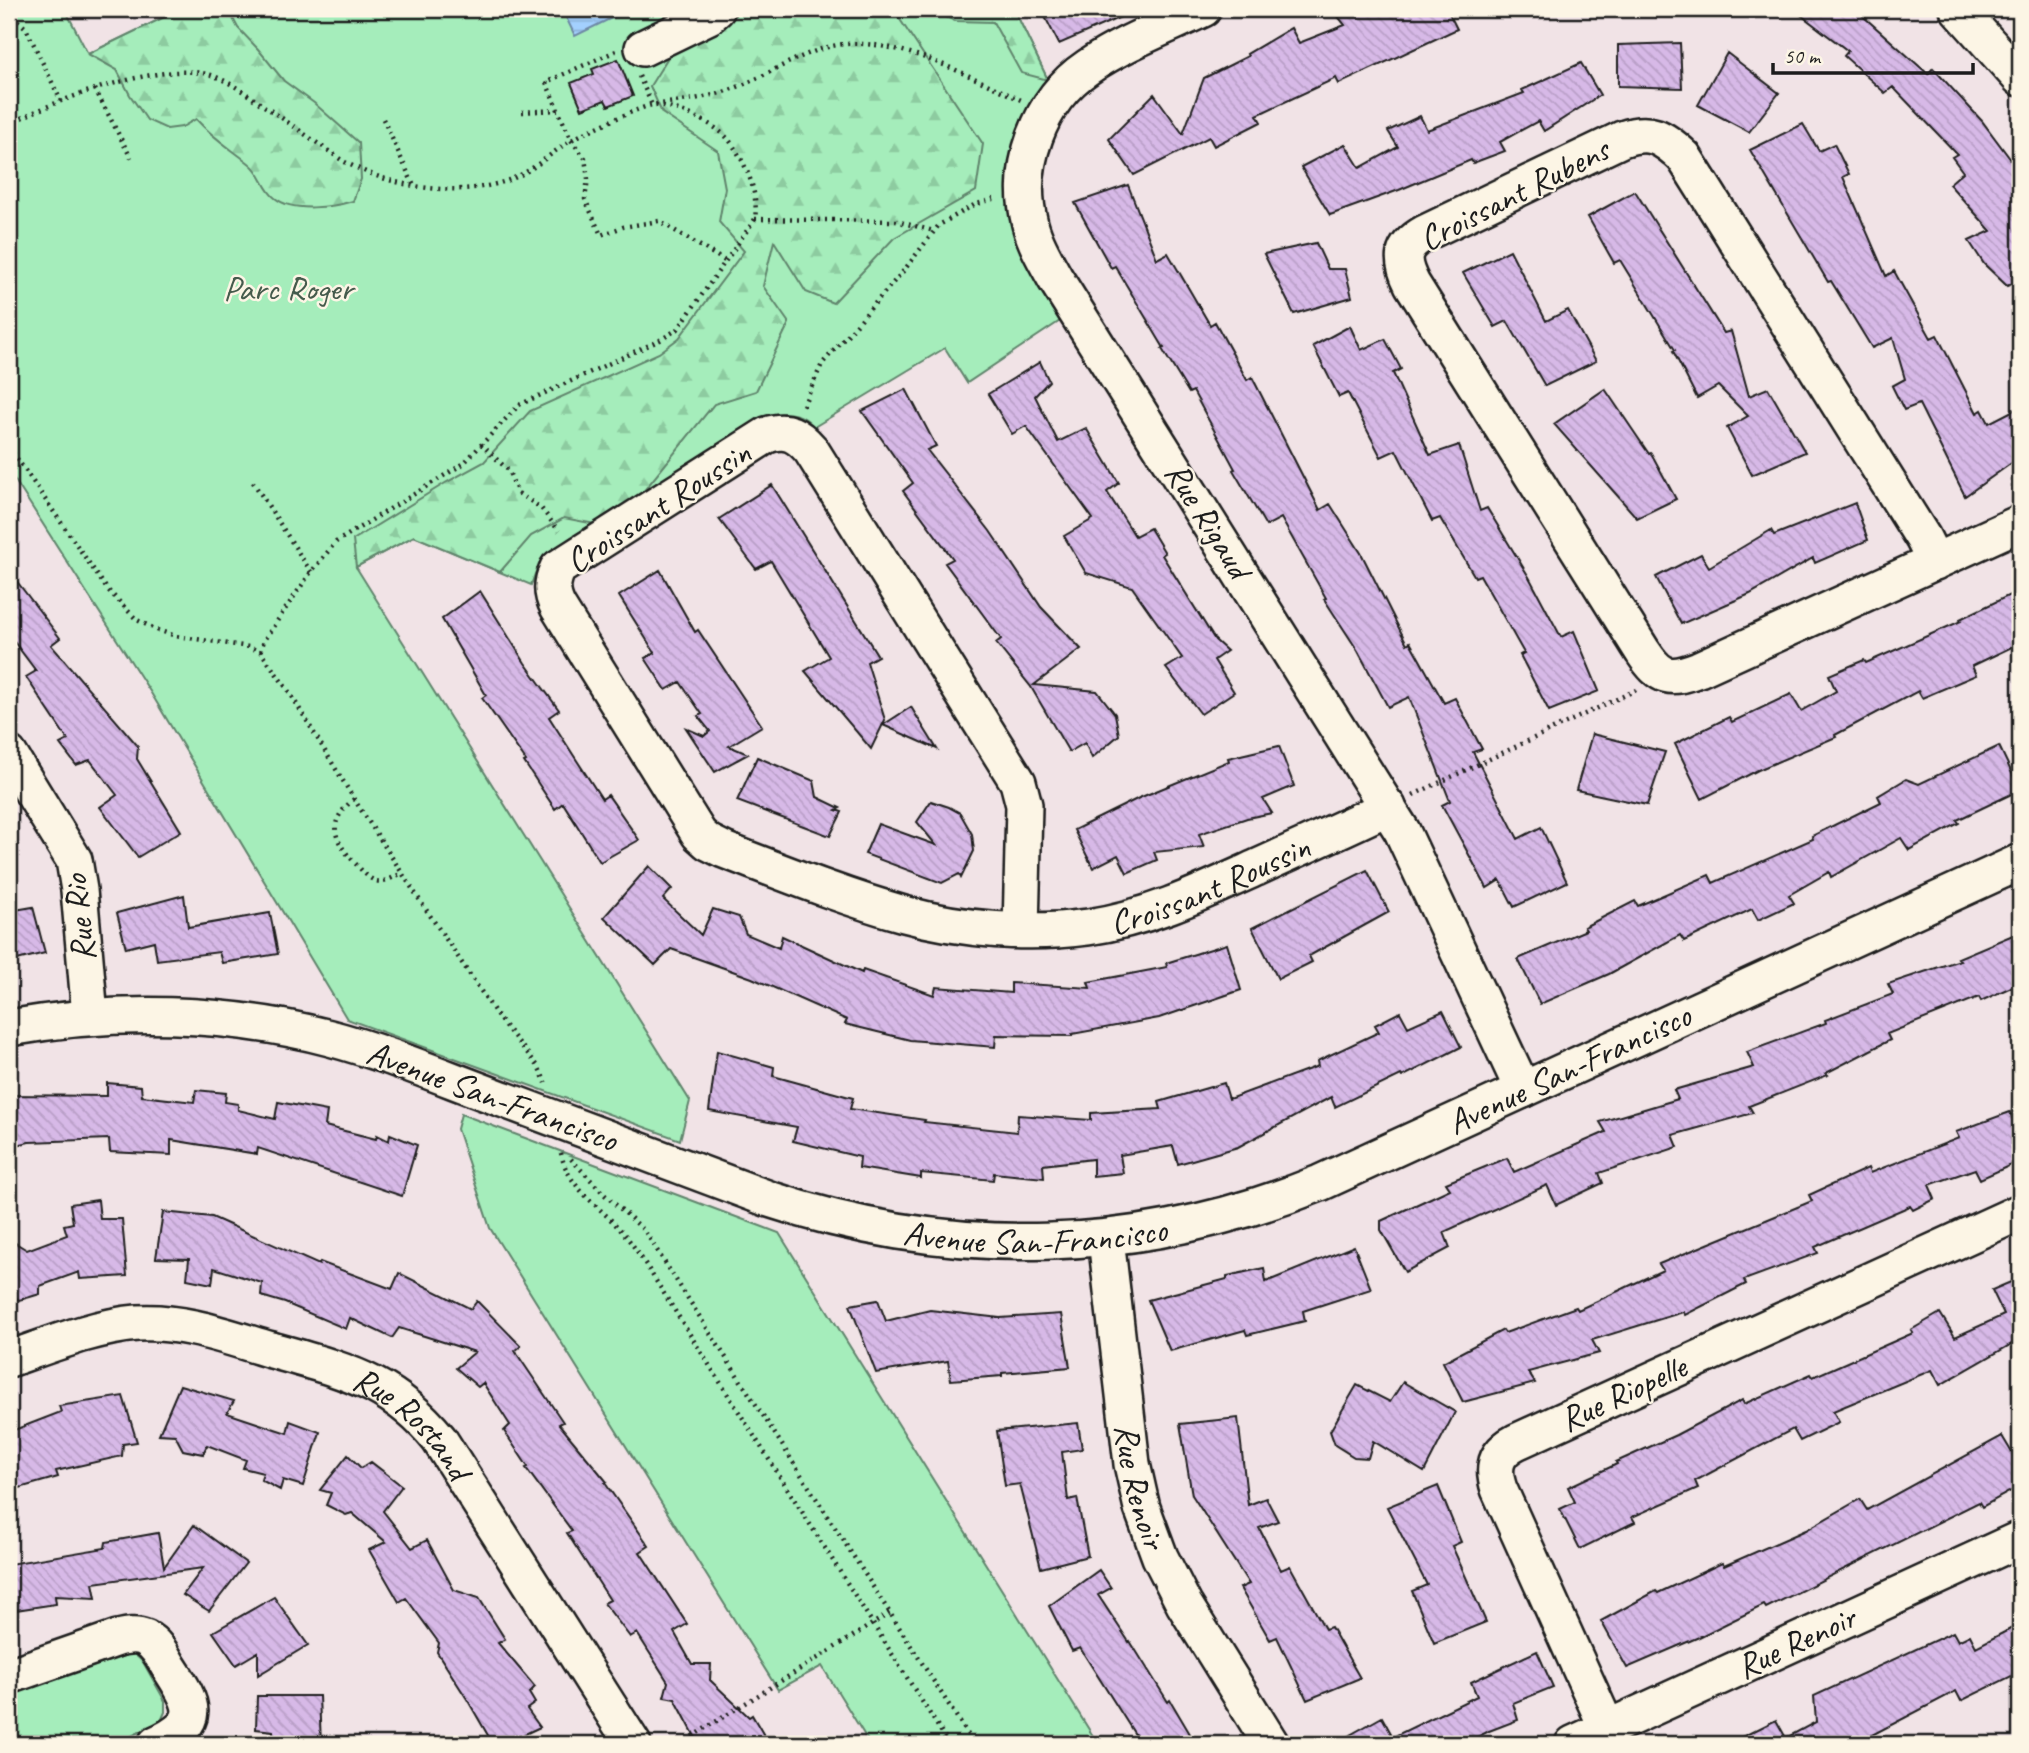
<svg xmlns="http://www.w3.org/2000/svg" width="2029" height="1753" font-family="Caveat,sans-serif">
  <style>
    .green { fill: #a5edbb; stroke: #60846c; stroke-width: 2 }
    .forest { fill: url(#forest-firs); stroke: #60846c; stroke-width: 2 }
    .water { fill: url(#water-rules); stroke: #6d88a4; stroke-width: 2 }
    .building { fill: url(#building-back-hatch); stroke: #1c1c1c; stroke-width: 2 }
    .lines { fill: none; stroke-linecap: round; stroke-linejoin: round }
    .minor-casing { stroke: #1c1c1c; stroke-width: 40 }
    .path { stroke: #1c1c1c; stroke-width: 4.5; stroke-dasharray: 2 5; stroke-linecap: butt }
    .minor { stroke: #fcf5e5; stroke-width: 35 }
    .labels { text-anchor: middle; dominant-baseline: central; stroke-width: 5; stroke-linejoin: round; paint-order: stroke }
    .street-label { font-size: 35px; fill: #1c1c1c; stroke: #fcf5e5 }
    .park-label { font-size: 35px; fill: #455b4c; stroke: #fcf5e5 }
  </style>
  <defs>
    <pattern id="forest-firs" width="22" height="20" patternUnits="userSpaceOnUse" patternTransform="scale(1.75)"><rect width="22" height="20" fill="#a5edbb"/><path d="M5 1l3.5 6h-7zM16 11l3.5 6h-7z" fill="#8dcba0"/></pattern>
    <pattern id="water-rules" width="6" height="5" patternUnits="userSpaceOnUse" patternTransform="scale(1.75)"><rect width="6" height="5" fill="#a3d0fe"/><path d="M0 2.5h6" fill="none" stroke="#8cb2d9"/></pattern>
    <pattern id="building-back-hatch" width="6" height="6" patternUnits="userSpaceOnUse" patternTransform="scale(1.75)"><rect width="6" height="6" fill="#d7b9e7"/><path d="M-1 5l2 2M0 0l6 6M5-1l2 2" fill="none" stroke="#b89ec6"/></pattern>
  </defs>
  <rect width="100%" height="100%" fill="#f1e3e6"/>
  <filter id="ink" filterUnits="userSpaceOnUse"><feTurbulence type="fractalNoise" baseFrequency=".0143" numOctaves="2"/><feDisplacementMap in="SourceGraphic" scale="14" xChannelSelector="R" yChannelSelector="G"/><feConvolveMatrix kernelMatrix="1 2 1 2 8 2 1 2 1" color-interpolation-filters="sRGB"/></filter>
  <g filter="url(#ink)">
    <path class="green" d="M9,9H65L88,54L181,9H1014L1048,80L1022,127L1063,319L967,383L945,348L814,427C803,413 788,411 772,415L570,538L539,563L531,585L414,536L356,567L690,1101L680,1140L347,1019L151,693L9,471Z
      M461,1114L779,1233L1098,1744H870L822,1666L778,1690L490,1228L457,1129Z
      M124,1653H133L143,1662L165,1701V1712L161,1721L116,1744H9V1691Z"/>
    <path class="forest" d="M181,9H228L238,28L258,49L284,81L314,103L359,143L361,179L353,201C333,207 293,213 275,198C264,190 261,172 250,164C230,148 213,138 196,119L182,127L167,129L147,120L130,95L117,70L88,54Z
      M730,9H897L895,12L983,144L976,191L894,238L833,303L806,292L774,241L763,286L789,323L756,391L714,404L643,492L595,524L564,518L531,536L500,572L414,536L356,567L353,540L447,482L484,462L530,411L659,353L679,338L744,251L719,222L725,188L718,151L662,113L650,86L670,54Z
      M928,9H1014L1048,80L1021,73L993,22L955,21Z"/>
    <path class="water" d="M562,9H630L575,36Z"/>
    <path class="building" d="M1041,9H1139L1059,44Z
      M1332,9H1447L1457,29L1339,84L1336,78L1257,115L1261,122L1214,146L1209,137L1134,175L1109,139L1154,94L1183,134L1204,78L1248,56L1247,54L1291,28L1299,43L1345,25Z
      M1793,9H1855L1928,74L1933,68L1982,121L2020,172V280L2007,286L1984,264L1969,241L1991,231L1949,184L1963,172L1952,157L1957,154L1893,87L1885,93L1844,56L1848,51Z
      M1680,43L1682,88L1618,86V45Z
      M1727,53L1779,93L1749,132L1698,105Z
      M618,59L633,96L608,106L605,100L582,109L571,83L594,74L592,69Z
      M1581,63L1600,95L1544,131L1538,121L1500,142L1505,151L1473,163L1471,160L1399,190L1330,215L1301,167L1345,144L1360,168L1398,147L1388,131L1420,116L1427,130L1524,93L1522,90Z
      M1803,124L1819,151L1834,144L1849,174L1843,177L1886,276L1894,271L1931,338L1937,335L1977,413L1982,410L1989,423L2020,407V457L1965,496L1919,404L1904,410L1892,386L1905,379L1893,338L1872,348L1831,281L1828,282L1750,150Z
      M1128,185L1157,259L1168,253L1210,325L1215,322L1247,380L1252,377L1320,510L1330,504L1361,553L1407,644L1410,642L1444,703L1455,698L1482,749L1473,752L1518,839L1541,827L1567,882L1514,907L1500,880L1487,888L1442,805L1450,801L1409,697L1388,707L1358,651L1324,599L1326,598L1281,518L1266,526L1233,470L1235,469L1193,391L1189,393L1162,349L1164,348L1115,266L1111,268L1075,203Z
      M1635,191L1724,333L1731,331L1749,396L1768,388L1805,452L1752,475L1727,428L1748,416L1718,386L1697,398L1673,351L1675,350L1620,260L1614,263L1588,217Z
      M1316,243L1328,269H1345L1352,297L1294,314L1264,254Z
      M1510,250L1546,321L1568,310L1596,361L1545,386L1507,321L1495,327L1463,273Z
      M1350,326L1361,350L1385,339L1401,369L1393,373L1430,455L1459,445L1480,511L1487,508L1529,577L1561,637L1574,631L1599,691L1549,711L1520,655L1524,653L1480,575L1475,577L1440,518L1432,521L1396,450L1381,457L1348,393L1339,397L1313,346Z
      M1040,362L1049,381L1035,396L1058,442L1086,428L1119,483L1107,492L1135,536L1150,528L1165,553L1162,555L1215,640L1227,651L1214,660L1234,692L1201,714L1166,668L1182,658L1132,587L1086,573L1064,536L1093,519L1026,426L1012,434L988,394Z
      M906,389L936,446L927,450L990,531L1041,607L1081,649L1034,685L1097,691L1115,714L1119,735L1092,758L1085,743L1069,752L1031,687L996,643L1001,639L945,563L953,559L903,491L913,483L862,411Z
      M1605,389L1649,454L1651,453L1676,499L1637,518L1554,424Z
      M772,485L878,656L867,662L885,720L871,749L805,671L829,657L771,561L756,569L719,519Z
      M1855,503L1868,540L1815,563L1813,558L1750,594L1681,624L1656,577L1701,554L1709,567L1771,530L1774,535Z
      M660,570L695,632L698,630L762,726L729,746L748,754L715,772L686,728L704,736L710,731L698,716L702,714L680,682L666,690L645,658L655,653L619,596Z
      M9,571L60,638L51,645L138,746L137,759L181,831L138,857L100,807L117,795L90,760L76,765L60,744L68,740L26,677L36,671L9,635Z
      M2020,590V643L1972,666L1976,675L1922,698L1918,691L1835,735L1836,737L1758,770L1702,799L1675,744L1729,717L1732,722L1791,694L1801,711L1836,691L1829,675L1864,660L1866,663L1961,621L1960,619Z
      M480,591L525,663L559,710L549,717L574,756L602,799L608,795L639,840L600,862L563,803L555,809L524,762L526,761L482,698L486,695L442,619Z
      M911,707L919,720L937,749L883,725Z
      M1592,734L1665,752L1647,805L1576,790Z
      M1279,746L1294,786L1263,799L1272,813L1247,818L1199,834L1204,847L1154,852L1157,860L1127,873L1118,855L1093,868L1074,830L1139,798L1229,761L1228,758Z
      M1999,746L2020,790L1957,820L1959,823L1909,850L1901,838L1831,877L1829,872L1789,895L1794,903L1758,920L1752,909L1684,941L1680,935L1609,974L1540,1004L1518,959L1586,930L1584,927L1635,901L1638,906L1709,875L1713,883L1813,839L1812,836L1881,802L1878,796L1906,779L1919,784Z
      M757,757L814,781L817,797L840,808L836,810L842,812L830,836L737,801Z
      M931,801L949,807L960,813L972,834L974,851L961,878L959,874L942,883L865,854L878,824L936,845L917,822Z
      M649,866L672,889L663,899L701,935L713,909L739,917L746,934L779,948L782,936L862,973L863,970L934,995L936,987L1011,993V983L1090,988L1088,982L1167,967L1166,963L1227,944L1241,990L1159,1018L1072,1034V1036L996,1035L995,1047L910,1040L845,1024L847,1020L752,978L671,949L655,965L604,917Z
      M1367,870L1389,912L1309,956L1312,962L1278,979L1252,928Z
      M184,895L188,927L270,913L278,954L222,963L219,952L157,960L154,941L126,948L117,913Z
      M33,907L45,953L9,962V911Z
      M2020,932V983L1981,1001L1979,997L1887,1034L1890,1040L1826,1073L1828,1075L1749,1106L1753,1113L1673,1135L1678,1147L1599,1173L1603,1183L1556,1205L1547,1185L1444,1232L1450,1248L1405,1272L1381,1230V1221L1450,1189L1446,1183L1507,1158L1514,1172L1606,1132L1600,1122L1678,1099L1674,1090L1754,1067L1747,1052L1826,1023L1825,1020L1893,994L1888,984L1960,960L1958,958Z
      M1443,1011L1461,1047L1402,1077L1401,1075L1335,1107L1331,1097L1238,1147L1178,1164L1173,1146L1120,1155L1123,1173L1093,1176V1159L1043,1165L1044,1178L994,1173L993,1180L921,1173V1178L859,1168L860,1157L793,1141L797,1127L709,1111L717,1051L774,1067L773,1076L853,1098L850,1109L925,1120L924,1122L1017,1132L1018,1115L1091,1120V1113L1161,1109L1159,1102L1224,1083L1229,1099L1318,1066L1317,1061L1379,1032L1375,1025L1400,1012L1408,1027Z
      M107,1083L141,1086L142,1096L194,1102L196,1090L226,1093L225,1102L238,1104V1110L275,1119L278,1102L327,1111L325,1126L376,1139L377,1135L389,1141L390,1134L417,1145L402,1196L258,1148L257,1154L171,1140V1155L110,1152L109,1139L29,1142L9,1147V1095L107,1096Z
      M2010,1112L2020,1138V1161L1980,1179L1975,1169L1929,1185L1935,1199L1913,1210L1910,1206L1815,1247L1818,1253L1744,1280L1746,1284L1685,1315L1683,1312L1592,1340L1599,1353L1528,1372L1535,1383L1463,1402L1443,1362L1503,1330L1505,1333L1576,1307L1578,1310L1663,1270L1659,1264L1812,1201L1809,1195L1868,1168L1870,1173L1959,1138L1956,1132Z
      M98,1200L100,1219H122L127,1276L80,1279L79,1272L40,1286V1294L30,1297L19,1300L9,1293V1239L27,1250L67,1235L64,1225L73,1223L70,1204Z
      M163,1212L212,1217L319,1265L320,1262L392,1289L399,1273L471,1309L477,1301L521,1346L515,1351L563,1422L559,1424L607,1482L605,1483L649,1546L640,1552L687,1624L674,1632L692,1664H711L710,1680L749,1717L752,1715L769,1744H699L675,1699L664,1697L668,1682L637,1633L630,1637L604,1603L610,1600L567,1533L572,1531L526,1468L528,1467L504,1431L510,1425L483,1383L478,1387L456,1368L475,1352L399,1328L392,1338L350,1318L346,1329L285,1303L261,1296L262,1283L214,1268L212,1284L187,1279L189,1259L156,1258Z
      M1354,1246L1371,1289L1303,1311L1305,1321L1247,1335L1245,1330L1170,1351L1148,1300L1227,1279V1276L1264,1268L1266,1282Z
      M2020,1278V1348L2017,1341L1940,1385L1932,1370L1833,1411L1839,1422L1800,1441L1793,1429L1695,1481L1698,1488L1632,1517L1635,1522L1580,1549L1560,1509L1575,1502L1568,1487L1617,1464L1616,1462L1676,1435L1742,1400L1744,1404L1811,1374L1813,1377L1913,1333L1911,1330L1940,1313L1955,1337L2004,1315L1992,1290Z
      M878,1300L886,1321L930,1310L1000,1318L1061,1314L1070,1367L1002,1373V1376L951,1380L948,1361L876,1373L850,1305Z
      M1403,1382L1455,1412L1424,1472L1373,1441L1368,1458L1354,1457L1335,1445L1330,1431L1357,1385L1390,1402Z
      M180,1385L234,1401L227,1413L287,1433L290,1421L320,1432L303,1486L283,1480L280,1490L261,1480L263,1473L243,1468L246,1460L207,1445L203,1454L183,1450L175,1435L159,1434Z
      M123,1396L137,1442L123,1444L122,1456L56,1471L58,1477L9,1491V1432L61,1412L59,1406Z
      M1238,1418L1248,1505L1266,1498L1278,1521L1259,1528L1281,1570L1290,1566L1325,1629L1331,1627L1360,1678L1307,1700L1277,1637L1270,1640L1240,1588L1249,1584L1192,1495L1180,1424Z
      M1078,1423L1082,1449L1062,1452L1068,1500L1077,1498L1088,1556L1041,1568L1020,1484L1005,1486L997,1431Z
      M2002,1436L2020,1466V1486L1982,1507L1979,1502L1766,1608L1764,1605L1699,1637L1627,1668L1601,1621L1656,1591L1658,1593L1722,1563L1724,1566L1806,1530L1860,1499L1867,1510Z
      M348,1455L361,1468L371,1462L402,1486L383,1511L412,1548L427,1540L454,1590L479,1598L505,1639L498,1643L535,1687L529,1693L535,1703L527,1709L540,1727L504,1744H493L467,1699L437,1652L439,1643L406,1598L399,1602L369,1550L386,1542L352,1513L346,1515L326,1505L331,1493L320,1490Z
      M1438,1486L1461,1542L1452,1546L1486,1622L1434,1643L1412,1591L1427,1585L1387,1507Z
      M194,1525L246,1563L209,1611L183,1595L203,1568L93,1583L96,1598L55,1596L56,1604L9,1611V1564L105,1548L106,1542L158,1533L164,1567Z
      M1099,1570L1111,1588L1098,1595L1129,1642L1130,1641L1168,1702L1170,1700L1196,1744H1141L1080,1648L1072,1651L1049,1606Z
      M274,1597L308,1645L258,1675V1652L236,1665L213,1632Z
      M2020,1624V1672L1961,1701L1956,1691L1868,1737L1871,1744H1728L1776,1720L1786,1738L1816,1722L1814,1696L1953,1632L1958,1641L1970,1635L1976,1647Z
      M1537,1651L1553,1687L1513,1703L1518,1720L1489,1731L1464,1744H1334L1382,1717L1393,1737L1477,1696L1471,1682Z
      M257,1696H319L321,1744H274L273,1731L256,1729Z"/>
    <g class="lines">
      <g class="minor-casing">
        <g id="minor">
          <path d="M1203,9C1165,27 1123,43 1088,67C1039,100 1015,167 1030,224C1035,243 1045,260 1055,278L1402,831L1523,1090"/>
          <path d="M1958,9L2020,78"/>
          <path d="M643,48L709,16L717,9"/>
          <path d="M1935,562L1923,538L1684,157C1663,137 1650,129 1622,139L1425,233C1400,247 1400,260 1412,284L1643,652C1661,679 1670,680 1699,669L2020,523"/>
          <path d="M9,754L74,860L79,890L90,1016"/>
          <path id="s1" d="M1021,930L1024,805L1018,782L811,450C798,435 787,428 767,435L558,568C551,583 551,593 558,607L699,834L708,842L724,850C784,873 843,897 904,914C963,930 1028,935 1088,927C1149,918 1203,892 1258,867C1301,847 1345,828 1388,807"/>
          <path id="s2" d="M9,1028C114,1009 227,1011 330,1038C390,1054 447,1079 505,1100C593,1133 681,1166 769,1199C953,1260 1140,1256 1320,1183L2020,862"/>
          <path id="s3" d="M1106,1239L1132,1464L1142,1508L1160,1557L1184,1604L1271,1744"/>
          <path id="s4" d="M9,1359C50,1345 93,1327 137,1323C182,1320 225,1336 268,1349C303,1359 341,1368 374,1385C399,1398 421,1417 439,1439L633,1744"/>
          <path d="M9,1676L118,1638C127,1636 136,1634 145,1638C157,1644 163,1657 169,1667C194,1705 204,1722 156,1744"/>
          <path d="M1607,1728L1499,1489C1492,1468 1495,1453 1516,1442L2020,1212"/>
          <path d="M1573,1744L2020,1539"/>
        </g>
      </g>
      <path class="path" d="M10,9L16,19L26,28L61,101
        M616,51L546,82L571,140L585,158L588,179L585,199L601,235L623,227L659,221L725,261
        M639,76L652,105C683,101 711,98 740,86C769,74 798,55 828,47C887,31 968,76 1021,100
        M95,89L131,158
        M522,112L558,110
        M383,119L414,186
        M9,124C53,101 166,58 214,76C232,83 248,95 264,106C291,124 317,143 343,161C387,185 443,196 492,185C528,177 542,159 570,141C580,134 644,105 653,105C675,105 715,123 729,140C745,161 759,192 755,219L678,329L660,340L519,405L463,464L336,542L311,572L264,640L261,652
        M755,219L896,221L934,231
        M803,406L822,364L905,269L939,225L974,205L997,198
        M481,444L508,470L518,493L541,508L559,531
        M9,447L107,589L137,620L157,630L176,636L249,647L261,652L290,693L354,799L419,899L501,1021L538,1066L546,1083
        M253,482L311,572
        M1413,795L1636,690
        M354,799C327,822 332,838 355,863C361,869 367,878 376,881C384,883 394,877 402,873
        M561,1153C567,1185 595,1203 616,1225C628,1237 637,1251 646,1265L949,1744
        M571,1159L605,1195L644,1230L974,1744
        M680,1744L890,1613"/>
      <use href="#minor" class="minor"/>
    </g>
  </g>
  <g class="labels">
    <g class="street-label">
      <text transform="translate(1514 194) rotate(-27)">Croissant Rubens</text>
      <text transform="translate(658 507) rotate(-33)">Croissant Roussin</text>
      <text transform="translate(1208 520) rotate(58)">Rue Rigaud</text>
      <text stroke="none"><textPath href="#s1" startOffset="1682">Croissant Roussin</textPath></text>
      <text transform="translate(79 918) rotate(-96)">Rue Rio</text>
      <text transform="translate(1569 1069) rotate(-25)">Avenue San-Francisco</text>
      <text transform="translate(492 1096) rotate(20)">Avenue San-Francisco</text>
      <text stroke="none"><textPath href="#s2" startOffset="1062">Avenue San-Francisco</textPath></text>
      <text transform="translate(1623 1393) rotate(-25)">Rue Riopelle</text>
      <text stroke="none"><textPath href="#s4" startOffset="434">Rue Rostand</textPath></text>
      <text stroke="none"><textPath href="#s3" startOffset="250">Rue Renoir</textPath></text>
      <text transform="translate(1796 1642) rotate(-25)">Rue Renoir</text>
    </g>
    <g class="park-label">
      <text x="288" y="288">Parc Roger</text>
    </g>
  </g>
  <rect width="2029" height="1753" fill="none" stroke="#fcf5e5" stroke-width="35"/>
  <rect x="18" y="18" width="1994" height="1718" fill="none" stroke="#1c1c1c" stroke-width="2.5" filter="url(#ink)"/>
  <path d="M1773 63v10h200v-10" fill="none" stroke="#1c1c1c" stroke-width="3.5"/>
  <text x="1784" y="63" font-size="21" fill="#1c1c1c" stroke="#fcf5e5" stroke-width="5" paint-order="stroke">50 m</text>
</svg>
